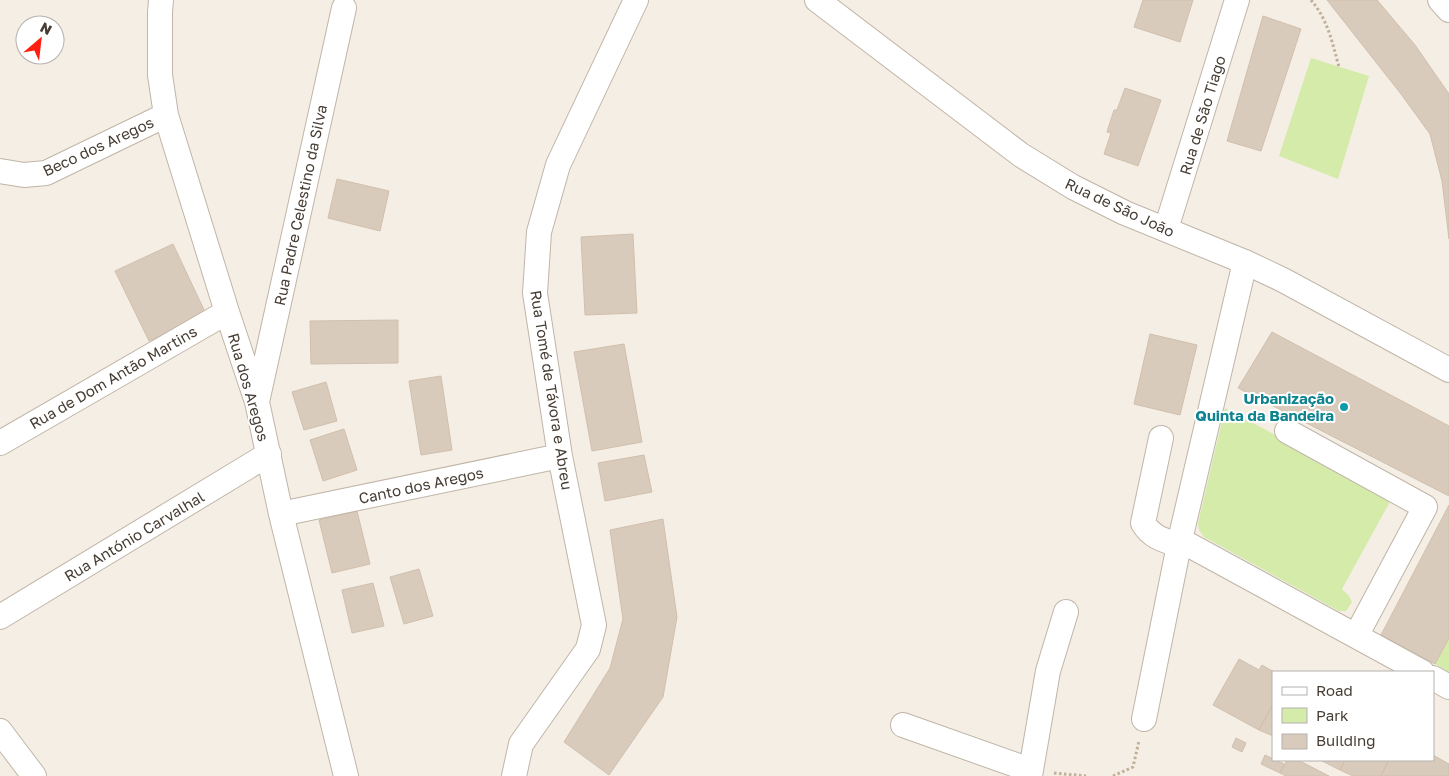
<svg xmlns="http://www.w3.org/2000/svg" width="1449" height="776" font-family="'Golos Text',sans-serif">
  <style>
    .green { fill: #d4ebaa }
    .building { fill: #d9cbbc; stroke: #d1bfac }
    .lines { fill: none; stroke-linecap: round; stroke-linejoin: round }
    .minor-casing { stroke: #c0b5a7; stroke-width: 26 }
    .path { stroke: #c2af97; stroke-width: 3; stroke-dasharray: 2.5 2.5; stroke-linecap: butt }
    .minor { stroke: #fff; stroke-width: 24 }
    .culture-dot { fill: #0f9aa8; stroke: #fff; stroke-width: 2 }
    .labels { text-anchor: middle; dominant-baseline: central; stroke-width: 4; stroke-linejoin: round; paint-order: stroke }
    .street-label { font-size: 15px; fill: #463d34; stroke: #fff }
    .culture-label { font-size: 15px; font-weight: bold; fill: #0d838f; stroke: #fff; text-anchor: end }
  </style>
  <rect width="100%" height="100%" fill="#f4eee5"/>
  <path class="green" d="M1311,58L1369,76L1338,179L1279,156Z
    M1225,408L1392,498L1342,589L1349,596L1352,602L1346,611H1339L1204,537L1199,530L1198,523Z
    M1449,638V672L1435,664Z"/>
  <path class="building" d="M1143,0H1193L1180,42L1134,27Z
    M1327,0H1377L1415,45L1449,94V239L1442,181L1430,134L1401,94Z
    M1263,16L1301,29L1261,151L1227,141Z
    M1125,88L1161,100L1138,166L1104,154L1111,133L1107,132L1114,110H1117Z
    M337,179L389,191L380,231L328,218Z
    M633,234L637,313L585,315L581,237Z
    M173,244L206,314L149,341L115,271Z
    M398,320V363L311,364L310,321Z
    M1272,332L1449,426V496L1238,388Z
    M1150,334L1197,345L1180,415L1134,404Z
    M624,344L642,442L592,451L574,352Z
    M441,376L452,450L421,455L409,381Z
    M326,382L337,421L304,430L292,392Z
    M344,429L357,470L323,481L310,440Z
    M644,455L652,492L605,501L598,463Z
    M1449,505V638L1435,664L1381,635Z
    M357,511L370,564L332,573L319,520Z
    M663,519L677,617L663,697L609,775L564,742L610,668L623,619L610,530Z
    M419,569L433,616L404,624L390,577Z
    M373,583L384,626L352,633L342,590Z
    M1239,659L1259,670L1262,665L1274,672L1273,704L1259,730L1213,705Z
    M1273,704V736L1259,730Z
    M1236,738L1246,743L1242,752L1232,747Z
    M1265,755L1284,764L1280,773L1261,764Z
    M1433,755L1449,764V776H1381L1389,760H1433Z
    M1287,760H1298L1329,776H1286L1280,773Z
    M1320,760H1345L1340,770Z
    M1345,760H1389L1381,776H1353L1340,770Z"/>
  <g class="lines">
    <g class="minor-casing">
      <path id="minor" d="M161,0L160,12V75L166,115L227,312L257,402L281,514L346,776
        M817,0L1021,155L1073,187L1125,213L1245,262L1283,280L1449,370
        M1440,0L1449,10
        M0,171L24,175L46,173L166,115
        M1166,229L1237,0
        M257,402L344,8
        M1287,431L1425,507L1356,636
        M1161,438L1143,523C1152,538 1164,540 1179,545
        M0,443L227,312
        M281,514L560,456
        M1180,540L1422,672
        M0,617L269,454
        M1433,678L1449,687
        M1144,719L1180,540L1245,262
        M903,725L1030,770
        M0,731L34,776
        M514,776L521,744L588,649L594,625L560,456L535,293L539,232L558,165L636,0
        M1030,776L1048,671L1066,612"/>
    </g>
    <path class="path" d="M1311,0C1328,20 1332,42 1339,67
      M1054,773L1086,776
      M1113,776L1133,767L1139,741"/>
    <use href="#minor" class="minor"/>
  </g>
  <circle class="culture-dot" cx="1344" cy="407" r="5"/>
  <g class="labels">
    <g class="street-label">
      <text transform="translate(1202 115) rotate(-73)">Rua de São Tiago</text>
      <text transform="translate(98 146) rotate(-25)">Beco dos Aregos</text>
      <text transform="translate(300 205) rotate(-78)">Rua Padre Celestino da Silva</text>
      <text transform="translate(1120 207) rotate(25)">Rua de São João</text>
      <text transform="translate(113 377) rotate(-30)">Rua de Dom Antão Martins</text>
      <text transform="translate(249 387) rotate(74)">Rua dos Aregos</text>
      <text transform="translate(552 390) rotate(81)">Rua Tomé de Távora e Abreu</text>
      <text transform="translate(421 485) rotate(-12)">Canto dos Aregos</text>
      <text transform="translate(134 536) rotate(-31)">Rua António Carvalhal</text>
    </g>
    <g class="culture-label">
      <text x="1334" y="398">Urbanização<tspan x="1334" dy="17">Quinta da Bandeira</tspan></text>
    </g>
  </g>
  <rect x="1272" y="671" width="162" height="90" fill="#ffffff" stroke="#b5b1ae"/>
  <rect x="1282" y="687" width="25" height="8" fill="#ffffff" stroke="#b5b1ae"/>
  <text x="1316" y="696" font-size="15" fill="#463d34">Road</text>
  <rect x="1282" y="708" width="25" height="15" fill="#d4ebaa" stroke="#b5b1ae"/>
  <text x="1316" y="721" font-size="15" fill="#463d34">Park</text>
  <rect x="1282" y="734" width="25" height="15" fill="#d9cbbc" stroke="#b5b1ae"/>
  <text x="1316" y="746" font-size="15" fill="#463d34">Building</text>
  <g transform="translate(40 40) rotate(28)"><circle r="24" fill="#ffffff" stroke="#b5b1ae"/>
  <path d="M0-4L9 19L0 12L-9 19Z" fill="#ff1f10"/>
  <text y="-8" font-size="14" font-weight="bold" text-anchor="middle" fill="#463d34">N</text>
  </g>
</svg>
